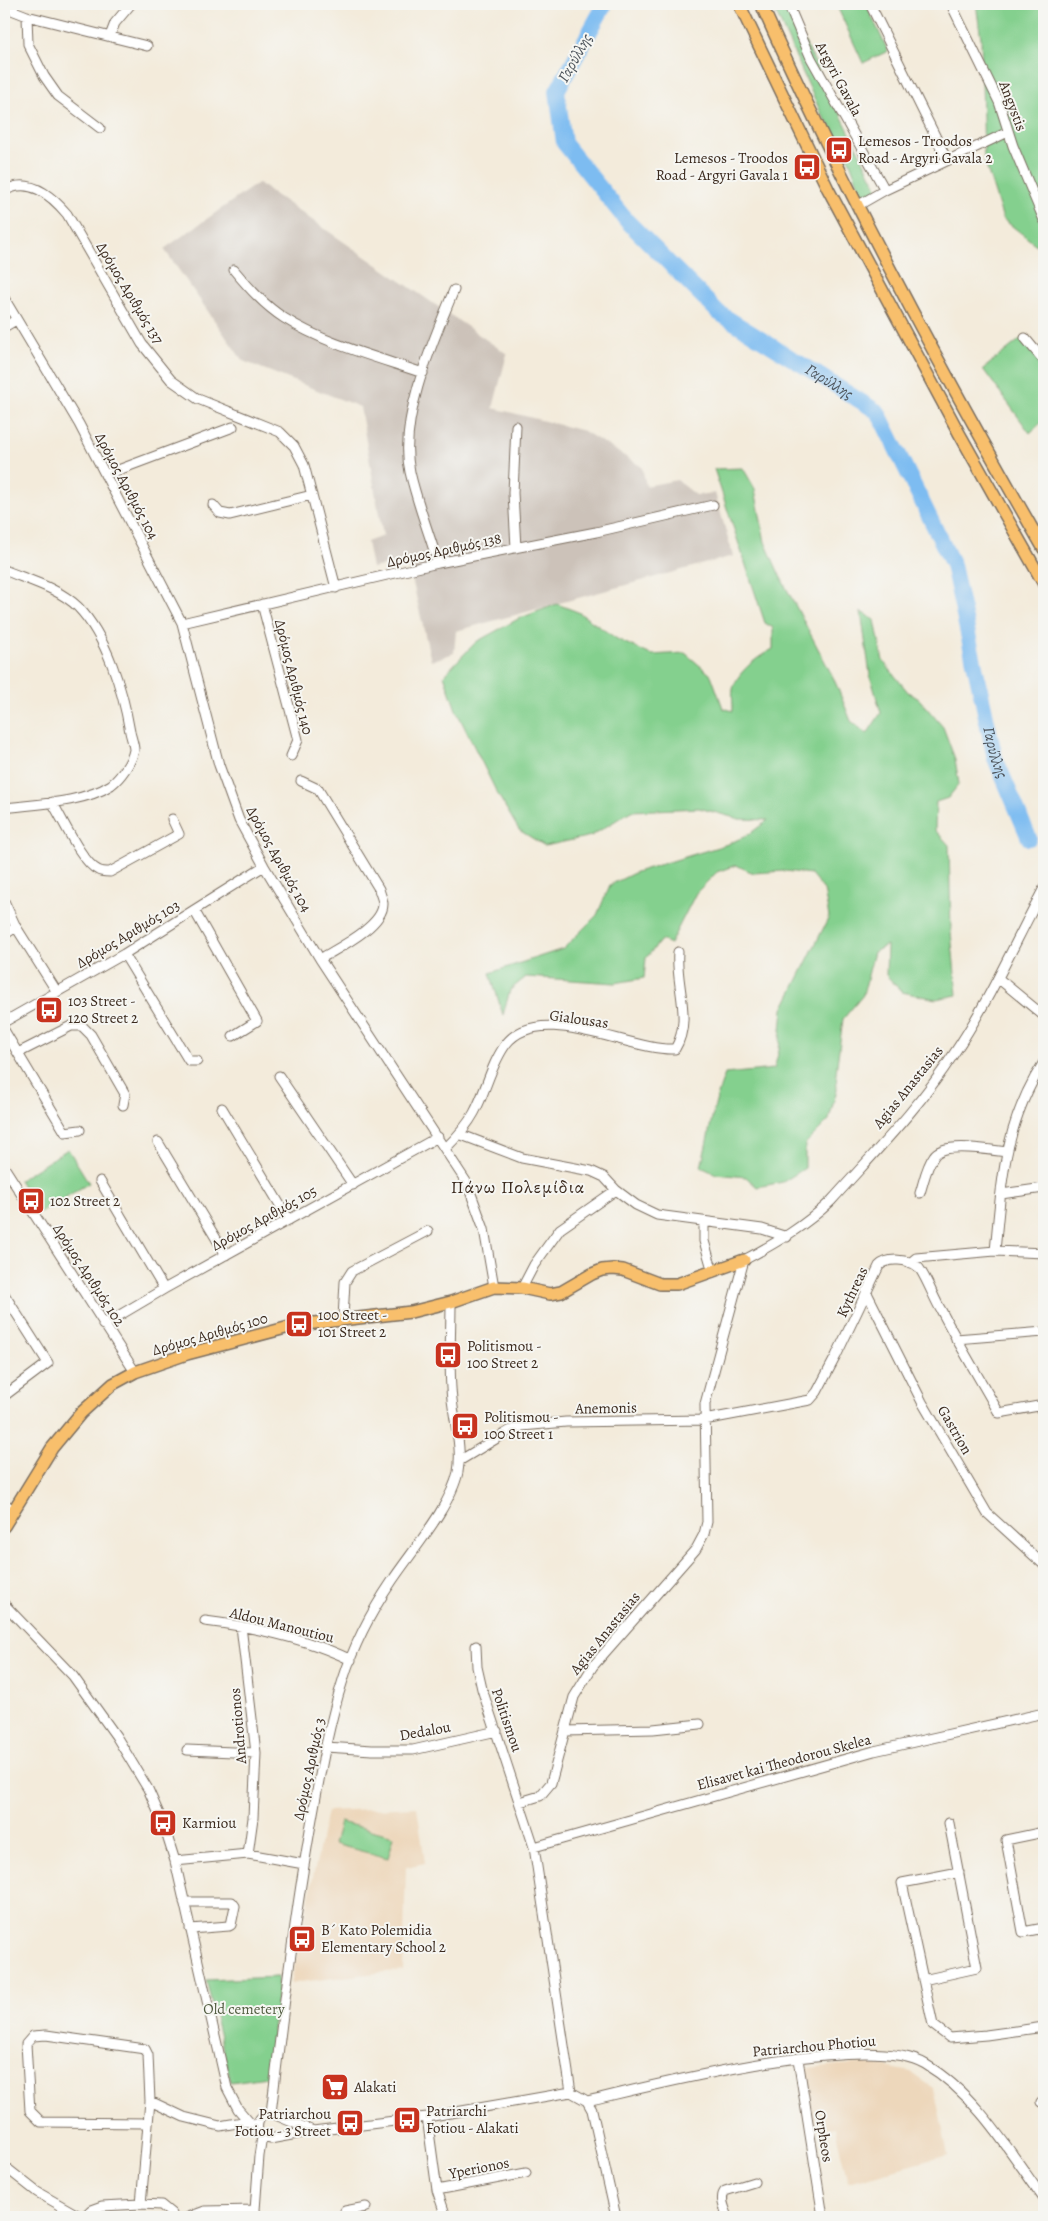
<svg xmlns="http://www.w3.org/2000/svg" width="1048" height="2221" font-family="Alegreya,serif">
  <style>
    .built { fill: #edd7bb }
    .industrial { fill: #ccc2b9 }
    .green { fill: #84d08e; stroke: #607d56 }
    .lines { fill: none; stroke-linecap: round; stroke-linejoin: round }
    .river { stroke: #7dbcf1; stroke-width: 16 }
    .minor-casing { stroke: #7b6e60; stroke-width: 11 }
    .major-casing { stroke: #7b6e60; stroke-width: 14 }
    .minor { stroke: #fff; stroke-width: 9 }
    .major { stroke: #f8bf6c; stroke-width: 11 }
    .labels { text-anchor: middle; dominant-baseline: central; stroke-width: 4; stroke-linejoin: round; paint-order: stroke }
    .street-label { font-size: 15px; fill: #3b2a1e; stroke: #f6f6f2 }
    .poi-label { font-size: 15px; fill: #3b2a1e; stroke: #f6f6f2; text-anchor: start }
    .park-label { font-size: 15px; fill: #515c40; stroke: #f6f6f2 }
    .water-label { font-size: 16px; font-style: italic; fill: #4f565d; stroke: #f6f6f2 }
    .quarter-label { font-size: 18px; letter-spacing: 1px; fill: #3b2a1e; stroke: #f6f6f2 }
  </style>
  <rect width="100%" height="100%" fill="#f6f6f2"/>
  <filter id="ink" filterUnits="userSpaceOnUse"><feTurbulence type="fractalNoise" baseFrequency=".02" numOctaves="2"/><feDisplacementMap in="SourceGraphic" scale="10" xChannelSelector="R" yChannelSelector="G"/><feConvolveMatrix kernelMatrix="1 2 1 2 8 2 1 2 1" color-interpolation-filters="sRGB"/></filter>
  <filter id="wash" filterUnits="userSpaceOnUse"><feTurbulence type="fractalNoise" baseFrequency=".0096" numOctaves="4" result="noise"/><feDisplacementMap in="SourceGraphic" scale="20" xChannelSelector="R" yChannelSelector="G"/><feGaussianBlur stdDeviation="1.12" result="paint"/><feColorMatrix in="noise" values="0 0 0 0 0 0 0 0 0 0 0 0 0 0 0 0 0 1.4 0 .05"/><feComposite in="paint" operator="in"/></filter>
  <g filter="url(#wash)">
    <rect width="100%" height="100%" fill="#f3ebdb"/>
    <path class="built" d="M417,1807L425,1863L406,1867L403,1970L291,1983L327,1811Z
      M865,2063L911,2072L934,2088L948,2155L848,2182L835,2128L812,2130L805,2068Z"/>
    <path class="industrial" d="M258,183L507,354L493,408L584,431L642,467L646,486L677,480L696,495L715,493L733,556L456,631L454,653L431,661L408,561L372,568L367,542L383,536L360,407L243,361L164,249Z"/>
    <path class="green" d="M772,4H786L878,190L867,196L861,192L850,162L839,140L821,113Z
      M836,4H866L888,51L863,63Z
      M976,4H1044V251L1003,219L984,159L981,38Z
      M1022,338L1044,365V420L1030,433L983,369Z
      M743,468L755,489L765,542L780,576L834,679L851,721L867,734L881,713L870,675L861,612L875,620L883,661L908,692L919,699L943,727L955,759L959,784L948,798L936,802L935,830L949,845L951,932L957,995L936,999L902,992L886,975L887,945L874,952L863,995L843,1019L836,1072L837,1089L829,1120L805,1144V1168L783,1182L757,1187L746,1177L716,1174L701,1167C709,1136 713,1104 725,1074L774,1069L779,1050L783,1009L829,917L824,890L811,874L785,871L753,873L736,865L717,872L696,893L670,944L661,940L646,958L644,978L615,983L526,977L510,990L503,1015L490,973L563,949L597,915L610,885L636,872L728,844L748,835L768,820L739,819L699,808L631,811L591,836L545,846L519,830L497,793L456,710L444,675L476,642L518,619L557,604L578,612L617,639L651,655L685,653L711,675L723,708L733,711C733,703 731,690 735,683C742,668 759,656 773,649V628L765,623L714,469Z
      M68,1149L89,1183L40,1213L19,1180Z
      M340,1822L394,1836L388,1858L334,1844Z
      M278,1977L277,1999L267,2077L231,2082L206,1980Z"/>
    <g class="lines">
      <path class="river" id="s1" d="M605,4L557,91L564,143L626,220L719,313L878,412L953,565L995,758L1029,838"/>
    </g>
  </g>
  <g filter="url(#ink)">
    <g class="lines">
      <g class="minor-casing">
        <path id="minor" d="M788,4L811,58L885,190
          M870,4L947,160
          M951,4L999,102L1013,146L1044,220
          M4,7L27,16L147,46
          M27,16L28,44L44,76L58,96L100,128
          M110,36L115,23L131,4
          M4,191C29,176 51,195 67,214L142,344L171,380L198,399L280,432L294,446L304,465L336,588
          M857,206L885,190L1008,132
          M234,270C249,288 264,305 284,318C325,344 376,357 423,373
          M4,298L79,424L182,623L219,765L239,820L264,866L320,959L467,1183L484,1229L494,1287
          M4,327L16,320
          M1025,338L1044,361
          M516,426L513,493L516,548
          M105,475L233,427
          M213,505L220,513L230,515L312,495
          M438,563C429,533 417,503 410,472C398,419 434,339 454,290
          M4,570C28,580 59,588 78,607C107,637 123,691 130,732C131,737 134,745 134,750C132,762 120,778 111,785C83,803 36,804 4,808
          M262,604L298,740L291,756
          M182,623L438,563L596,532L713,505
          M301,781L318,789L379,889C380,894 383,899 383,904C383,926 338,948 320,959
          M52,802C62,818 82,863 98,870C101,872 107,872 110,872L179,834L172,819
          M4,901L16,927L57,992
          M194,910L257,1021L233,1036
          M4,935L16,927
          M124,954L189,1061H197
          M999,979L1044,1016
          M4,1022L124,954L264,866
          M4,1030L65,1132L80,1130
          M18,1053L71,1026H82L91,1035L125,1094L123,1105
          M279,1076L353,1185
          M222,1108L289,1220
          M459,1134L522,1158L591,1171L604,1177L616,1190L636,1205L657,1215L762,1229L787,1237
          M158,1142L226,1255
          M445,1149C456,1138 467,1126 474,1113C486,1091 491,1064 506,1044C540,1000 631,1052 675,1049C693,1019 675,985 678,952
          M4,1167L135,1372
          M100,1181L164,1289
          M920,1193C924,1181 926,1167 934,1156C943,1141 990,1150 1006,1152
          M1001,1194L1044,1188
          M704,1222V1241L713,1272
          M995,1251C1002,1180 1004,1124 1044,1062
          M910,1263L916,1258L995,1251L1044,1253
          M522,1288L534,1265L560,1229L616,1190
          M866,1291L922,1402L987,1513L1044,1565
          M4,1294L48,1363L4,1396
          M343,1318L345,1282L352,1271L428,1231
          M103,1325L164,1289L438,1137
          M956,1339L1044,1332
          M459,1461L509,1431L522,1426L566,1422L704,1420L810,1400L817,1392L836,1356L879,1266C888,1257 908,1259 918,1267C924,1272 935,1301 941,1310C959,1345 980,1379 999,1413L1044,1405
          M4,1503L14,1511
          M4,1604L73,1676L116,1736L148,1789L163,1823L175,1861L227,2088L238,2109L262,2137L270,2139L313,2131L427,2117L571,2092
          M205,1621C254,1627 306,1638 351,1660
          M241,1626L256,1753L253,1818L248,1854
          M476,1646L477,1667L482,1689L534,1847L571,2092
          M565,1731L653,1729L700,1724
          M326,1747L372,1750H413L497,1731
          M187,1750L256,1753
          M520,1802L540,1796L551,1783L574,1697L593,1666L696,1549L704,1534L707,1522L705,1404L744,1260C776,1243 805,1226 831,1201C873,1154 919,1108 953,1055C989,1002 1014,944 1044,888
          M1044,1832L1006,1840L1023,1932L1044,1928
          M534,1847L874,1751L1044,1713
          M175,1861L248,1854L304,1864
          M959,1872L902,1883L933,2025L950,2038L986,2035L1044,2027
          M184,1902H232L235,1906L231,1925L229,1926L190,1929
          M923,1980L977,1968L949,1823
          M798,2059L823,2217
          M571,2092L587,2101L592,2110L616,2217
          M150,2101L184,2117L220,2126L248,2121
          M587,2101C655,2085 868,2030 925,2064C976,2094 1010,2152 1044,2199
          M1041,2102L1044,2101
          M271,2113C283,2012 295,1913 313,1813C321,1769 329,1723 343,1680C354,1644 371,1612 392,1581C412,1551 451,1506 458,1472C463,1444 452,1416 451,1388C449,1359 451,1331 451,1302
          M427,2117L437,2190L446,2217
          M258,2131C256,2121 261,2114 271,2113L313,2131
          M4,2166L37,2192L81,2217
          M437,2190L526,2173
          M141,2204L150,2101L148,2055L145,2049L46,2035L33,2036L26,2044L30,2111L41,2122L148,2123
          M345,2211L366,2207
          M84,2217L91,2210L102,2206L141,2204L161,2205L172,2214
          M189,2217L205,2211L255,2210
          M257,2217L255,2210L259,2156L262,2137
          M728,2217C725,2209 719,2198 725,2191L754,2182"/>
      </g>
      <g class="major-casing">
        <path id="major" d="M739,4L828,189L959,433L1044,584
          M761,4C845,191 942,372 1044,549
          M4,1526L52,1448L81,1413L113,1384L135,1372L187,1354L297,1325L411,1312L451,1302L494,1287L522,1288L550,1294L561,1292L592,1274L602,1270L613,1269L623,1270L660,1284H677L744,1260"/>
      </g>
      <use href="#minor" class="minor"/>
      <use href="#major" class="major"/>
    </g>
  </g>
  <defs>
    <g id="bus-square" transform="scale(1.4375)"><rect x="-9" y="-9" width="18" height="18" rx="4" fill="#c8321e" stroke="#f6f6f2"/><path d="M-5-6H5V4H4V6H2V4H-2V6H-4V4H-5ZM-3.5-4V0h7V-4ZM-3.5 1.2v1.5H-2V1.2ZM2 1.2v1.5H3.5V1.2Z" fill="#fff"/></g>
    <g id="supermarket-square" transform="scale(1.4375)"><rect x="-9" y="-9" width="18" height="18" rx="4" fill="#c8321e" stroke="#f6f6f2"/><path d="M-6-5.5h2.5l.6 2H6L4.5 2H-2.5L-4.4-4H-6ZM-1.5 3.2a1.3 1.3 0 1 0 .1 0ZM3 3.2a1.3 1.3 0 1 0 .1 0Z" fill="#fff"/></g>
  </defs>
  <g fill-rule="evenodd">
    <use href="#bus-square" x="839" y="150"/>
    <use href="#bus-square" x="807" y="167"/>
    <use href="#bus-square" x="49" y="1010"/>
    <use href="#bus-square" x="31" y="1201"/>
    <use href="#bus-square" x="299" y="1324"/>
    <use href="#bus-square" x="448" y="1355"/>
    <use href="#bus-square" x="465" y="1426"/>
    <use href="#bus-square" x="163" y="1823"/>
    <use href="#bus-square" x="302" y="1939"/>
    <use href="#supermarket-square" x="335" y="2087"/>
    <use href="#bus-square" x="407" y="2120"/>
    <use href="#bus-square" x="350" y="2123"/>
  </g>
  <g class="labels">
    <g class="street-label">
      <text transform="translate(839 79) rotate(62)">Argyri Gavala</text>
      <text transform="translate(1013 106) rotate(69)">Angystis</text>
      <text transform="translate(130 293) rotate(59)">Δρόμος Αριθμός 137</text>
      <text transform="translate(127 486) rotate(62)">Δρόμος Αριθμός 104</text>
      <text transform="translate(444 550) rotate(-12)">Δρόμος Αριθμός 138</text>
      <text transform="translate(294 677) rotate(76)">Δρόμος Αριθμός 140</text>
      <text transform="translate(279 859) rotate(61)">Δρόμος Αριθμός 104</text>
      <text transform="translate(128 934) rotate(-31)">Δρόμος Αριθμός 103</text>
      <text transform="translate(579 1019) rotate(8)">Gialousas</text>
      <text transform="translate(908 1087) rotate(-51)">Agias Anastasias</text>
      <text transform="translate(264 1218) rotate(-29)">Δρόμος Αριθμός 105</text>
      <text transform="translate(89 1275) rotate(57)">Δρόμος Αριθμός 102</text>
      <text transform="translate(852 1292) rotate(-65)">Kythreas</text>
      <text transform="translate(210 1334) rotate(-16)">Δρόμος Αριθμός 100</text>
      <text transform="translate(606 1408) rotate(-1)">Anemonis</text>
      <text transform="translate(955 1430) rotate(60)">Gastrion</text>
      <text transform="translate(282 1625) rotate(14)">Aldou Manoutiou</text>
      <text transform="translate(605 1633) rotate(-51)">Agias Anastasias</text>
      <text transform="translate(507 1720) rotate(71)">Politismou</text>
      <text transform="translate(238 1726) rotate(-95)">Androtionos</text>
      <text transform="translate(425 1731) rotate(-10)">Dedalou</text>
      <text transform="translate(784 1762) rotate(-15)">Elisavet kai Theodorou Skelea</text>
      <text transform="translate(309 1769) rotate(-78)">Δρόμος Αριθμός 3</text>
      <text transform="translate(814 2046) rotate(-5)">Patriarchou Photiou</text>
      <text transform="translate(824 2136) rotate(81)">Orpheos</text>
      <text transform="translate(479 2168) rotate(-11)">Yperionos</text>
    </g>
    <g class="poi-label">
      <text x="858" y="141">Lemesos - Troodos<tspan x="858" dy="17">Road - Argyri Gavala 2</tspan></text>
      <text x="788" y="158" text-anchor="end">Lemesos - Troodos<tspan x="788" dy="17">Road - Argyri Gavala 1</tspan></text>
      <text x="68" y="1001">103 Street -<tspan x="68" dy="17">120 Street 2</tspan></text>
      <text x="50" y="1201">102 Street 2</text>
      <text x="318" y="1315">100 Street -<tspan x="318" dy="17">101 Street 2</tspan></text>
      <text x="467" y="1346">Politismou -<tspan x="467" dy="17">100 Street 2</tspan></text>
      <text x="484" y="1417">Politismou -<tspan x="484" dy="17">100 Street 1</tspan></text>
      <text x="182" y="1823">Karmiou</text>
      <text x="321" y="1930">B´ Kato Polemidia<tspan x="321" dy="17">Elementary School 2</tspan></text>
      <text x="354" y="2087">Alakati</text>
      <text x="426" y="2111">Patriarchi<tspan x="426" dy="17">Fotiou - Alakati</tspan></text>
      <text x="331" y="2114" text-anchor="end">Patriarchou<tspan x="331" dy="17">Fotiou - 3 Street</tspan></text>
    </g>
    <g class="park-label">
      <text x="244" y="2009">Old cemetery</text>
    </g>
    <g class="water-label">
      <text transform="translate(575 58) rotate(-61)">Γαρύλλης</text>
      <text stroke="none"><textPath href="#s1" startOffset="512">Γαρύλλης</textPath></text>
      <text stroke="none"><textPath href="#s1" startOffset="932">Γαρύλλης</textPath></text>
    </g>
    <g class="quarter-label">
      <text x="518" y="1187">Πάνω Πολεμίδια</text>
    </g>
  </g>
  <rect width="1048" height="2221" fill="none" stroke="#f6f6f2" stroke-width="20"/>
</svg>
